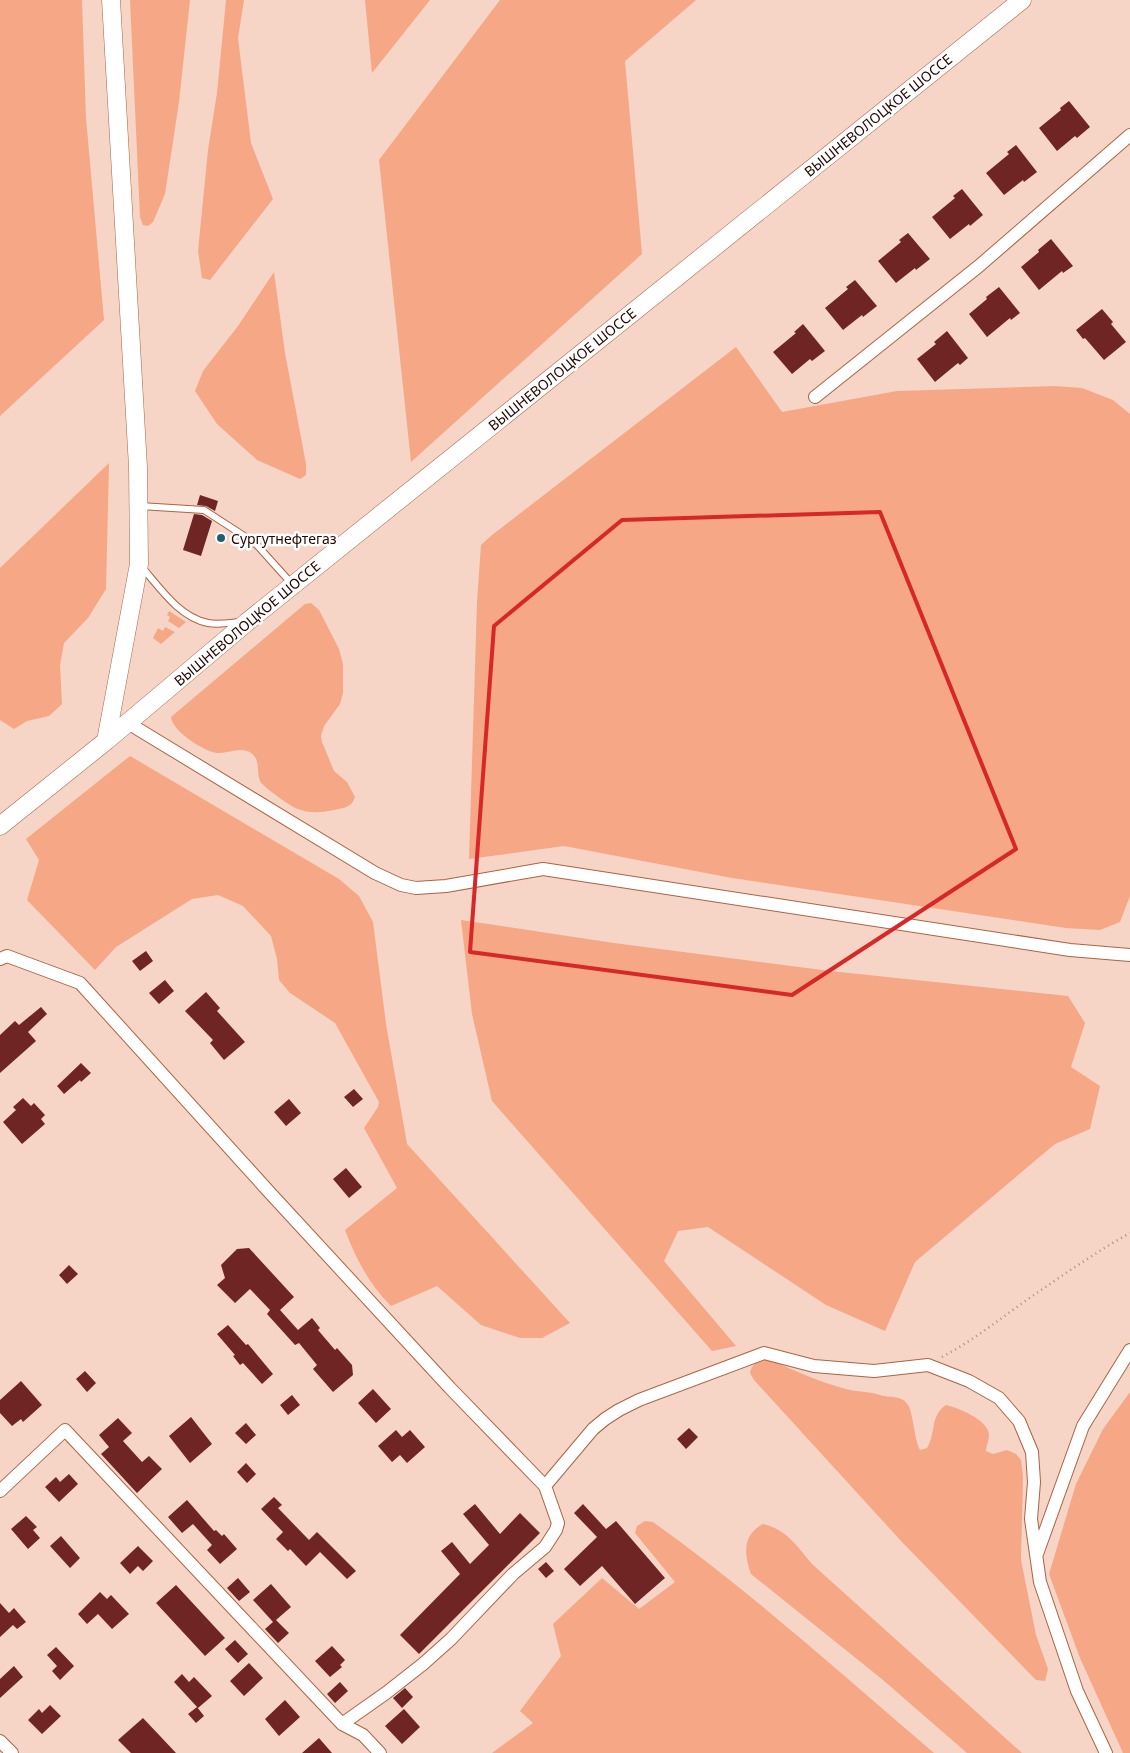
<svg xmlns="http://www.w3.org/2000/svg" width="1130" height="1753" font-family="'Noto Sans',sans-serif">
  <style>
    .green { fill: #f5a786 }
    .building { fill: #6f2524 }
    .lines { fill: none; stroke-linecap: round; stroke-linejoin: round }
    .lane-casing { stroke: #ad6342; stroke-width: 8 }
    .street-casing { stroke: #ad6342; stroke-width: 14 }
    .secondary-casing { stroke: #ad6342; stroke-width: 19 }
    .path { stroke: #ad8d82; stroke-width: 2.5; stroke-dasharray: 1 4; stroke-linecap: butt }
    .lane { stroke: #fff; stroke-width: 6 }
    .street { stroke: #fff; stroke-width: 12 }
    .secondary { stroke: #fff; stroke-width: 18 }
    .marked { fill: none; stroke: #d62828; stroke-width: 4; stroke-linejoin: round }
    .poi-dot { fill: #1e5f74; stroke: #fdfdfd; stroke-width: 2 }
    .labels { text-anchor: middle; dominant-baseline: central; stroke-width: 5; stroke-linejoin: round; paint-order: stroke }
    .street-label { font-size: 14px; fill: #230700; stroke: #fdfdfd }
    .poi-label { font-size: 14px; fill: #230700; stroke: #fdfdfd; text-anchor: start }
  </style>
  <rect width="100%" height="100%" fill="#f6d4c6"/>
  <path class="green" d="M0,0H82L86,118L104,320L0,416Z
    M130,0H190L179,102L165,194L153,222L148,226L143,225L140,217Z
    M226,0H244L238,38L251,143L273,199L210,280L202,278L198,251L208,150L217,93Z
    M365,0H430L372,73Z
    M500,0H696L625,61L642,254L411,462L379,160Z
    M274,272L285,353L306,464V475L300,479L257,460L217,424L195,391L203,371L238,326Z
    M736,347L782,412L897,391L1055,386L1082,388L1113,400L1130,414V896L1120,922L1100,930L1066,928L732,878L564,846L469,859L477,602L481,545L492,535Z
    M109,463L106,589L88,618L64,643L60,665L62,704L49,716L27,721L14,729L0,720V568Z
    M311,603L319,610L339,649L343,664V693L340,704L324,726L321,736L322,742L334,771L347,782L355,797C352,807 344,808 334,810C308,815 298,812 277,796C271,791 264,787 260,781C256,770 261,760 251,753C241,746 228,754 217,753C203,751 172,731 171,717L305,604Z
    M169,611L186,622L179,628L168,621L170,617L167,615Z
    M165,627L175,632L161,644L153,638L158,628L163,631Z
    M130,756L339,879L359,896L373,922L386,1024L407,1144L570,1323L542,1338H520L481,1325L437,1286L391,1306C369,1284 356,1259 345,1230L397,1188L364,1128L378,1107L379,1102L335,1023L290,993L279,980L277,959L271,936L243,906L218,895L192,899L116,947L95,970L27,900L39,860L26,839Z
    M461,920L614,943L830,971L1068,996L1085,1023L1071,1067L1100,1086L1090,1129L1055,1144L915,1262L885,1331L826,1305L708,1227L678,1231L664,1261L736,1346L712,1351L492,1101L472,1014Z
    M766,1360L773,1361C797,1372 820,1382 846,1389C857,1392 868,1391 880,1395C890,1398 902,1395 908,1405C913,1412 914,1438 920,1450L927,1448C936,1434 930,1415 946,1405C958,1408 989,1420 989,1435C989,1440 986,1446 986,1451L993,1454L1007,1450L1016,1454L1021,1460L1023,1477L1021,1560L1036,1635L1048,1669L1045,1681L1036,1680L902,1542L754,1380L750,1373C752,1364 756,1361 766,1360Z
    M1130,1392V1753H1123L1080,1658L1049,1574L1076,1484L1103,1429Z
    M645,1521L653,1522C752,1593 842,1674 934,1753H492L533,1723L520,1711L561,1656L553,1624L602,1578L639,1609L675,1582L635,1533L637,1526Z
    M763,1524C786,1529 798,1547 812,1564L1022,1753H967L883,1680L751,1574C744,1554 742,1535 763,1524Z"/>
  <path class="building" d="M1069,101L1090,127L1077,138L1075,136L1057,151L1039,128L1061,110L1060,108Z
    M1016,145L1037,172L1024,182L1023,180L1004,195L986,173L1009,154L1007,152Z
    M962,189L983,215L970,226L969,224L950,239L932,217L955,198L953,196Z
    M908,233L930,259L916,270L915,268L896,283L878,261L901,242L899,240Z
    M1051,239L1073,266L1063,273L1062,271L1039,290L1021,267L1039,252L1038,250Z
    M855,280L877,306L863,317L862,315L843,330L825,308L848,289L846,287Z
    M999,287L1020,313L1011,320L1010,318L987,337L969,314L987,299L986,297Z
    M1102,309L1113,322L1111,324L1126,342L1104,360L1085,338L1083,339L1076,330Z
    M803,324L825,351L812,361L810,359L792,374L773,352L796,333L794,332Z
    M947,331L968,358L960,365L958,363L935,382L917,359L936,344L934,342Z
    M200,495L218,501L215,511L206,506L197,505Z
    M194,514L202,515L212,521L201,556L183,550Z
    M146,951L153,961L140,971L132,961Z
    M165,980L174,991L159,1004L149,993Z
    M206,992L220,1008L217,1011L245,1042L224,1060L210,1043L213,1040L185,1011Z
    M41,1007L47,1014L28,1032L36,1041L0,1073V1035L15,1021L19,1025Z
    M81,1063L91,1073L81,1082L80,1080L64,1094L57,1086Z
    M354,1089L363,1099L353,1107L344,1097Z
    M23,1098L31,1106L34,1103L45,1115L41,1119L45,1124L22,1144L3,1122L16,1110L13,1107Z
    M289,1099L301,1113L286,1126L274,1112Z
    M346,1168L362,1187L349,1198L333,1179Z
    M249,1248L294,1297L280,1310L298,1330L312,1318L320,1328L318,1330L335,1350L337,1348L352,1365L353,1375L333,1392L313,1369L317,1365L299,1343L295,1345L267,1314L270,1310L250,1289L235,1303L217,1285L225,1278L221,1265L237,1249Z
    M69,1265L78,1274L67,1284L59,1275Z
    M228,1325L246,1345L248,1344L273,1374L262,1384L243,1363L240,1365L233,1356L235,1355L217,1334Z
    M85,1371L96,1383L87,1392L76,1379Z
    M21,1381L42,1405L23,1422L21,1419L12,1426L0,1413V1400Z
    M373,1389L391,1409L376,1423L358,1403Z
    M292,1395L300,1405L288,1415L280,1405Z
    M191,1417L212,1444L190,1463L169,1436Z
    M118,1418L132,1433L123,1441L142,1462L149,1456L162,1469L137,1493L101,1454L109,1447L99,1435Z
    M246,1423L256,1435L246,1444L235,1433Z
    M689,1428L698,1437L686,1449L677,1439Z
    M396,1430L402,1437L410,1430L425,1447L407,1463L400,1455L392,1462L378,1446Z
    M246,1463L256,1474L247,1483L237,1472Z
    M69,1474L78,1484L59,1502L45,1487L56,1477L60,1482Z
    M274,1497L282,1505L278,1508L309,1540L317,1532L356,1571L347,1579L320,1552L306,1566L290,1549L288,1551L276,1539L283,1532L261,1509Z
    M187,1500L214,1531L216,1530L222,1536L224,1534L237,1549L220,1564L207,1550L212,1545L193,1524L182,1533L168,1517Z
    M475,1504L500,1534L520,1513L540,1533L419,1654L400,1635L460,1574L441,1551L452,1542L470,1564L489,1545L463,1514Z
    M583,1504L606,1529L616,1521L665,1578L635,1604L602,1566L580,1586L564,1569L597,1537L574,1513Z
    M26,1516L37,1527L33,1530L40,1538L28,1549L11,1529Z
    M61,1536L80,1558L70,1568L50,1546Z
    M138,1546L153,1561L143,1571L138,1566L130,1574L120,1563Z
    M546,1562L554,1571L546,1578L538,1569Z
    M238,1578L250,1592L239,1601L227,1588Z
    M271,1584L291,1607L276,1620L289,1633L278,1643L265,1629L273,1622L253,1600Z
    M176,1585L225,1638L205,1656L156,1603Z
    M100,1592L107,1599L111,1595L129,1614L112,1629L98,1614L87,1624L78,1614Z
    M0,1603L9,1613L14,1608L26,1622L17,1629L13,1625L0,1637Z
    M235,1640L248,1654L238,1663L225,1649Z
    M332,1646L345,1660L340,1665L342,1667L330,1677L315,1661Z
    M56,1647L74,1666L60,1680L52,1671L57,1666L47,1655Z
    M249,1663L263,1678L244,1696L230,1681Z
    M14,1666L23,1677L0,1698V1679Z
    M182,1674L189,1682L194,1677L212,1696L198,1708L174,1682Z
    M340,1682L348,1691L335,1703L327,1694Z
    M405,1688L413,1697L402,1708L393,1698Z
    M285,1700L300,1717L279,1736L265,1719Z
    M50,1705L61,1716L42,1734L28,1720L39,1709L42,1713Z
    M197,1707L204,1716L196,1723L188,1714Z
    M404,1709L420,1727L402,1744L385,1726Z
    M143,1718L160,1736L176,1753H131L118,1740Z
    M319,1738L332,1753H302Z"/>
  <g class="lines">
    <g class="lane-casing">
      <path id="lane" d="M140,506L204,510L255,543L292,584
        M141,566C160,588 179,617 208,623C218,625 229,623 239,622"/>
    </g>
    <g class="street-casing">
      <path id="street" d="M815,397L979,266L1130,135
        M128,723L375,873L401,885L416,888L446,886L543,869L1070,950L1130,955
        M0,959L7,956L80,983L271,1194L450,1388L545,1486L558,1523L556,1530L545,1547L513,1574L451,1639L423,1664L386,1693L342,1724
        M545,1486L593,1429L605,1419L619,1410L639,1400L764,1353L814,1366L874,1371L928,1365L969,1381L999,1398L1019,1421L1032,1452L1034,1482L1031,1519L1040,1582L1077,1691L1106,1753
        M0,1491L65,1430L342,1724L363,1735L380,1753
        M1037,1554L1083,1426L1130,1350
        M0,1741L12,1753"/>
    </g>
    <g class="secondary-casing">
      <path id="secondary" d="M106,741L139,564L138,467L111,0
        M0,826L106,741L247,622L1022,0"/>
    </g>
    <path class="path" d="M942,1357C974,1340 1001,1318 1031,1297C1063,1275 1096,1252 1130,1233"/>
    <use href="#lane" class="lane"/>
    <use href="#street" class="street"/>
    <use href="#secondary" class="secondary"/>
  </g>
  <path class="marked" d="M880,512L1016,849L792,995L470,952L494,626L622,520Z"/>
  <circle class="poi-dot" cx="221" cy="538" r="5"/>
  <g class="labels">
    <g class="street-label">
      <text transform="translate(878 115) rotate(-39)">ВЫШНЕВОЛОЦКОЕ ШОССЕ</text>
      <text transform="translate(562 369) rotate(-39)">ВЫШНЕВОЛОЦКОЕ ШОССЕ</text>
      <text transform="translate(247 623) rotate(-40)">ВЫШНЕВОЛОЦКОЕ ШОССЕ</text>
    </g>
    <g class="poi-label">
      <text x="231" y="538">Сургутнефтегаз</text>
    </g>
  </g>
</svg>
